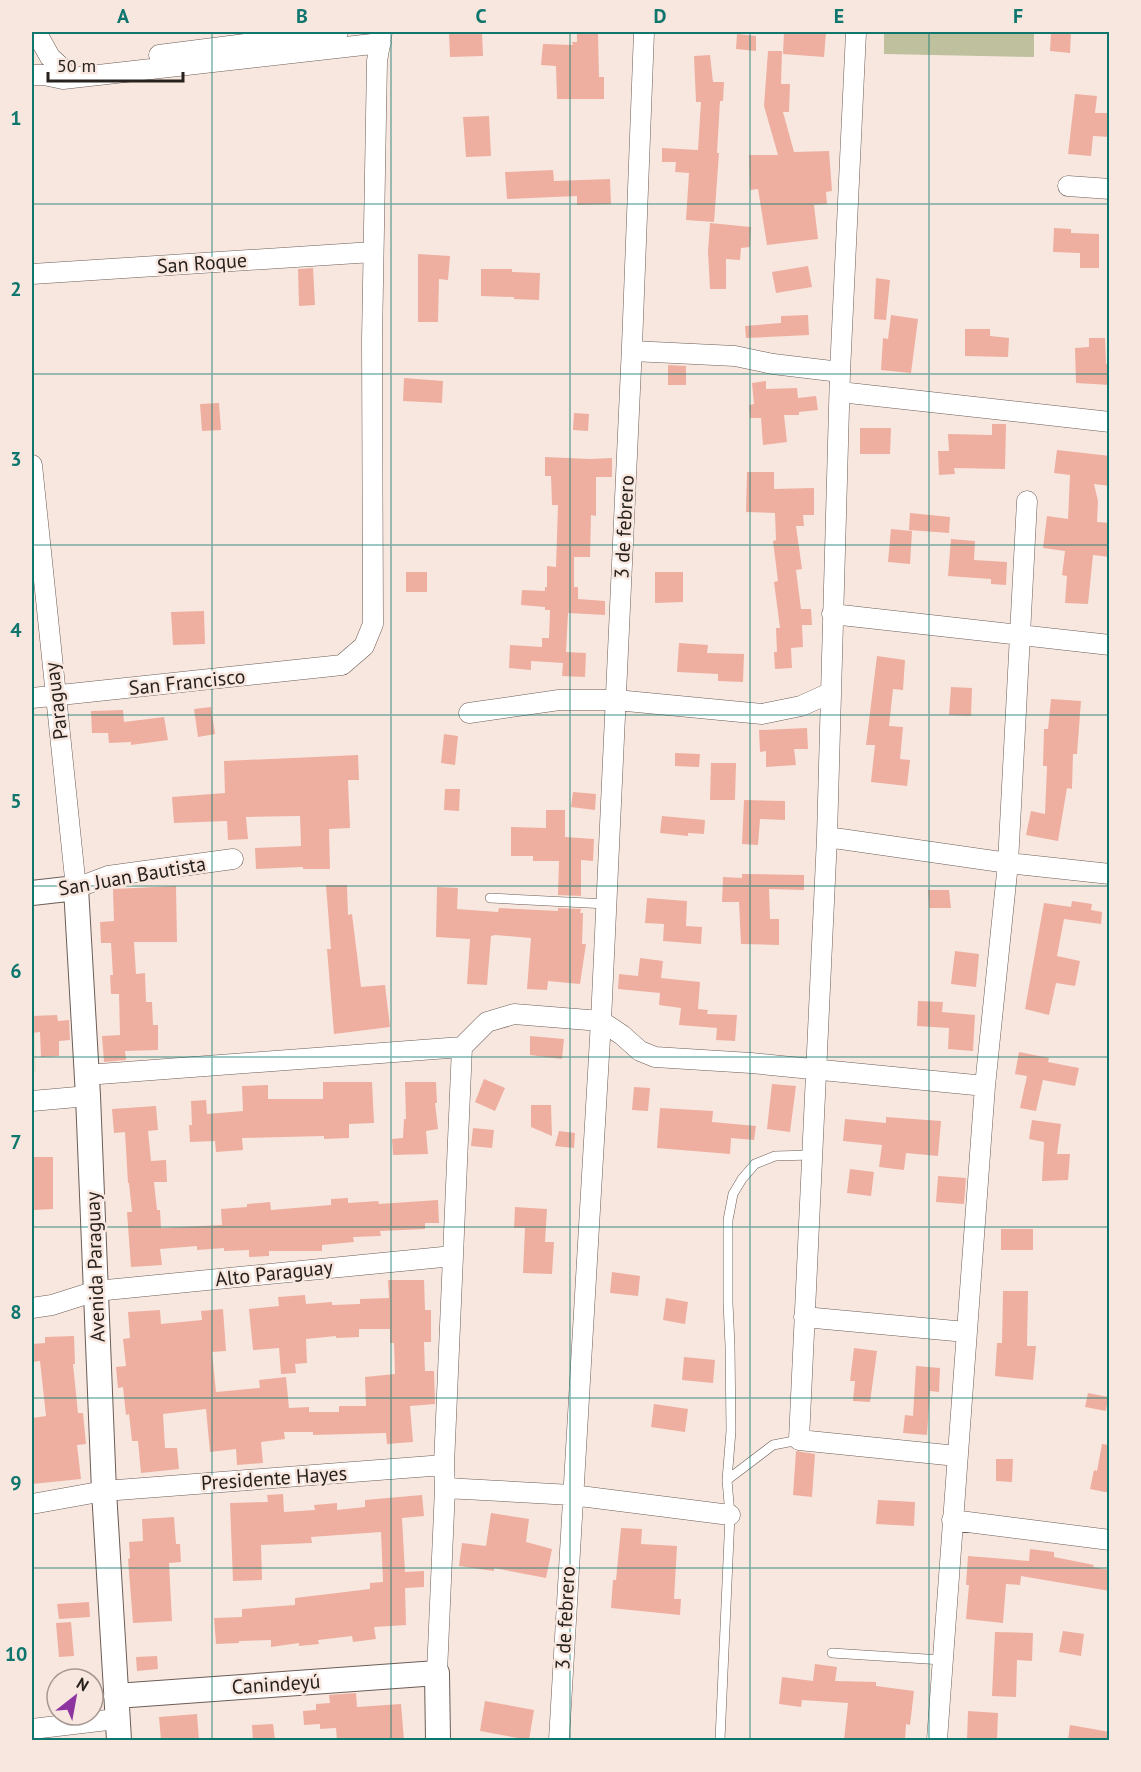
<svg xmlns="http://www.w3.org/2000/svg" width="1141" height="1772" font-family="'PT Sans',sans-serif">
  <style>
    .industrial { fill: #eddfcc }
    .green { fill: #bec09e }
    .building { fill: #eeafa0 }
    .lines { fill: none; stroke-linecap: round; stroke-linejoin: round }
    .service-casing { stroke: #6c5d56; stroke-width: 10 }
    .minor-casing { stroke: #6c5d56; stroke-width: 21 }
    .tertiary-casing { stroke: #6c5d56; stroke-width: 26 }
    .service { stroke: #fff; stroke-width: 9 }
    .minor { stroke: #fff; stroke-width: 20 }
    .tertiary { stroke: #fff; stroke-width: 24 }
    .grid { fill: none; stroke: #0f766e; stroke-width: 1.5; stroke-opacity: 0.55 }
    .labels { text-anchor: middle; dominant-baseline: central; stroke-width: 5; stroke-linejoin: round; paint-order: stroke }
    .street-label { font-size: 20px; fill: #28221f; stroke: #f8e7df }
    .neatline { fill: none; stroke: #0f766e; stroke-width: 2 }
    .grid-label { font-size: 20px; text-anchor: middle; font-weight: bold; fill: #0f766e }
  </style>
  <rect width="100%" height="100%" fill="#f8e7df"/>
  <path class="industrial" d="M32,930L36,1072H32Z"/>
  <path class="green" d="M884,32H1034V57L884,54Z"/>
  <path class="building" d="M449,32H482L483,56L450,57Z
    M577,32H598L599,77H604V99H557L556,66L541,65L543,44L573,45L572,42H577Z
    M784,32H826L824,57L783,54Z
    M1051,32H1071L1070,53L1050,51Z
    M737,34L756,36V51L736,49Z
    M768,51H782L781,84H790L789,112H783L794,152L829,151L832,191L826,192L827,204L814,205L818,239L767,245L758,189L750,190L749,155H778L764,106Z
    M710,55L713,82H724L723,101H720L717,153H719L714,222L686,220L689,173L675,172L676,162H662V148L698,150L701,102H696L694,56Z
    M1075,94L1097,96L1095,113H1110V137L1093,136L1091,156L1068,154Z
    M489,116L491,156L466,157L463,117Z
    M553,170L554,181L610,179L611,204L577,205V196L507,199L505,172Z
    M710,223L751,227L750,247L741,248L740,260L726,259V289H710L708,251Z
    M1054,228L1071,229V233L1099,234V268H1080V253L1053,252Z
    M418,254L450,256L448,280L439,279L438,322H418Z
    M808,266L812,287L776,293L772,272Z
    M313,268L315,305L299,306L298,269Z
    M481,269H512V272L540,273L539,300L514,299V297L481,296Z
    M876,278L890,280L886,320L874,319Z
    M808,315L809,335L746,338L745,326L781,323V316Z
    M891,315L918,319L911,373L881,370L883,338L888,339Z
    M965,329H990V336L1009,338L1008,357L965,356Z
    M1089,338H1105L1106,364H1110V385L1076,383L1075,348L1089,347Z
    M668,365L686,366V385H668Z
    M404,378L443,381L442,403L403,401Z
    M766,381V389L797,388L798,398L816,396L818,410L799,412V415H784L787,442L763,445L761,418H750L749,405L754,404L752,383Z
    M219,403L221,430L202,431L200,404Z
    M574,413L589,414L588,431L573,430Z
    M992,424H1006L1005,469L954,468L955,474L939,475L938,451H949L948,434L992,435Z
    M860,428H891L890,454H860Z
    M1057,450L1110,456V486L1094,484L1098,501L1097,522L1110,523V557L1093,555L1088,604L1065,603L1067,576L1062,575L1065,551L1043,548L1047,516L1068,519L1070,475L1054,473Z
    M545,457L590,459L612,458V477H596V516L591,515L590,557H574V587H578V599L605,601V615L568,613L566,652L586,653L585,677L562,676L563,663L531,661V670L509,668L510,645L542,647V638H549L550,610H545V607L521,605L522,590L545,591V587H547V566L556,567L558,505H552L551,476H545Z
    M747,472H774V489L814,488V515H803L804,526H796L802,569L796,570L801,609H811L812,625H802L803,647L791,648L792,668L775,669L774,652H777L776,628H780L774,582L778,581L773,541L776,540L775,513L746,512Z
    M910,513L950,517L949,533L909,530Z
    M891,529L912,531L910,564L888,562Z
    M951,539L975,541L974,560L1007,562L1006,585L991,584V579L948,576Z
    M406,572H427V592H406Z
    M655,572H683V602L655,603Z
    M204,611L205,644L173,645L171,612Z
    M679,643L708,645L707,653L744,654L743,682L718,681V674L677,672Z
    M877,656L905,660L903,690L893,689L889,726L903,727L900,759L910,760L907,786L871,782L875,745H866Z
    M951,687L972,688L971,716L949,715Z
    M1051,699L1081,701L1077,754H1073L1072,789L1067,788L1058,841L1026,835L1031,811L1045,814L1047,766H1043L1044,729H1048Z
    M211,707L215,734L198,737L194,709Z
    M123,710L124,722L164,717L168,740L131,745V742L109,743L108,733H92L91,711Z
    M807,728L808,749H794L796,765L766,767V751L760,752L759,730Z
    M444,734L458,736L455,765L441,763Z
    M675,753L700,754L699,767L675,766Z
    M358,755L359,780H348L350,828L329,829L330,869H303V867L256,869L255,848L301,846L300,816L246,817L248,839L228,840L227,821L174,823L172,797L225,793L224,761Z
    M711,763H736L735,800H710Z
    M445,789H460L459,811L444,810Z
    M573,792L596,794L595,810L571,807Z
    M744,800L785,801V820L760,819L758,845L742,844Z
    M546,810H565V837L594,839L593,861L581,860V896L558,895L559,861H533V856H511V827L546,828Z
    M662,816L705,820L704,834L688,833V836L660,833Z
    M742,874L804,875V890L769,889L770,919H779V945L741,944L739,902H722L723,877L742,878Z
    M326,885H347L348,915L352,914L361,987L385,985L390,1027L334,1034L327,949H331Z
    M176,886L177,942H134L136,974L145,973L146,1002H152L153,1025H158V1050L125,1051L126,1060L104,1062L102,1036L120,1035L119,994H111L110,975H113L111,943H101L100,922L114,921L113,889Z
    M437,887L458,888L457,909L498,912L499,908L558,911V908L581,909L580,913H583L582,944H586L580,984L548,981L547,990L527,989L531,938L495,935L491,936L487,985L467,984L470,939L436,937Z
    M928,890H949L951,908H929Z
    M647,898L687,901L686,926L702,927L701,944L663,941L664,924L645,923Z
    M1072,901L1092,904L1091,910L1102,912L1101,924L1064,919L1057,956L1080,961L1075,986L1056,983L1049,1015L1025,1009L1044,903L1071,907Z
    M955,951L979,954L976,987L951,984Z
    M640,958L663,961L661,978L700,982L698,1009L708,1010L707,1014L737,1015L735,1041L716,1040L717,1028L679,1025L681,1008L659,1005L660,993L618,989L619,974L638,976Z
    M918,1001L943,1002L942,1012L975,1015L973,1051L948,1049L949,1028L917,1026Z
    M57,1015L58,1021L69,1020L70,1040L59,1041V1056L41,1057L40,1032L32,1033V1016Z
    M530,1036L564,1039L562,1059L530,1055Z
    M1019,1052L1049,1058L1048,1062L1079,1068L1075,1086L1043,1080L1036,1111L1020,1108L1027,1076L1015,1074Z
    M484,1079L505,1088L495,1111L475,1102Z
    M323,1082H372L374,1123L349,1124V1138L324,1139V1136L242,1138L243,1150L216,1152L215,1141L190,1142L189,1125H192L191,1101L206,1100L207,1114L243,1111L242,1086L268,1085V1099H323Z
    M405,1082H436L437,1103H435L438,1129L426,1131L428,1154L393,1155L392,1139L403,1138L404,1119H406Z
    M772,1084L796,1086L790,1132L767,1129Z
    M634,1087L650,1088L648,1111L632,1110Z
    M531,1105H551L552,1136L531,1127Z
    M156,1106L158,1130L148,1131L151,1161L166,1160L167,1182H154L157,1210H160L161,1228L222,1225L221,1209L247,1207V1204L270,1202L271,1210L331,1205V1199L348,1198V1203L378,1201L379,1204L438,1200L439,1223H425V1229L380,1231L381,1236L353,1237L354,1242L322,1245V1251H269V1256L249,1257V1250L224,1251V1248L197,1250V1246L160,1249L162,1265L131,1267L127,1212H132L129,1183H128L125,1132L114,1133L112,1109Z
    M660,1108L713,1111L712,1122L756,1126L754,1140L731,1138L730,1154L657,1148Z
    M886,1117L941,1121L938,1156L906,1153L904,1170L879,1167L882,1145L843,1141L845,1119L886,1123Z
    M1032,1120L1061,1124L1057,1154H1070L1068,1180L1042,1181L1044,1142L1029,1139Z
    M473,1128L494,1130L492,1148L471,1146Z
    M559,1131L575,1133L574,1148L555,1146Z
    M33,1157H53V1209L34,1210Z
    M850,1169L874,1172L871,1196L847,1193Z
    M938,1176L966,1178L964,1204L936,1202Z
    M515,1207L547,1209L545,1242H554L552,1274L523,1273L525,1228H514Z
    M1001,1229H1033V1250H1001Z
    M612,1272L640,1276L638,1296L610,1293Z
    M388,1280H424L425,1310H431V1342H424L425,1371H434L435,1404L410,1406L413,1442L387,1444L386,1433L313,1435V1432H284L285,1439L261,1442L263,1463L237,1465L236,1449L210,1452L206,1409L163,1414L165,1448H177L179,1469L141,1473L138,1441H132L129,1414L126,1415L123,1387L118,1388L116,1367L126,1366L123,1339L130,1338L128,1312L160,1310L161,1324L202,1320L201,1311L223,1309L226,1351L212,1352L216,1392L260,1388L259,1380L286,1377L289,1408L309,1407V1412H339V1406H366L365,1377L395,1374L394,1343H390V1329H359V1337L336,1338V1336L306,1339L307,1363L295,1364L296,1373L281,1374L279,1348L253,1350L249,1309L279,1306L278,1297L305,1295L306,1304L332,1302V1305L360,1304V1299L389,1298Z
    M1003,1291H1028L1027,1346H1036L1033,1380L995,1376L997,1343H1002Z
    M666,1298L688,1302L685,1324L663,1320Z
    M74,1336L75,1364H73L78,1413H83L86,1444L77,1445L81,1479L32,1484V1418L46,1416L40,1361L32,1362V1344L45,1343V1337Z
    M854,1348L877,1351L870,1402L853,1401L855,1381H850Z
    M684,1357L715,1360L713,1383L682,1380Z
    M916,1366L940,1368L939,1392L930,1391L927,1435L903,1433L905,1415L913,1416Z
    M1088,1393L1108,1397L1106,1411L1085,1407Z
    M654,1404L688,1409L685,1432L651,1427Z
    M1102,1444L1110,1445V1493L1090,1489L1094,1470L1097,1471Z
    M796,1451L815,1454L812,1497L793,1495Z
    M996,1459H1013L1012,1482L996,1481Z
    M283,1494L284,1512L315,1510L314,1505L337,1503V1510L365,1507V1500L422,1495L424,1516L402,1518L405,1572L424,1571V1587L405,1588L406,1625L374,1627L376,1639L353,1642L352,1636L318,1640L319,1644L299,1646V1643L271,1647V1640L239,1641V1643L216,1644L214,1618L242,1617V1609L295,1605V1598L370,1589V1583L383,1582L381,1532L311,1537L312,1543L261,1545L262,1580L233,1581L230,1503L268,1502L267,1495Z
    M878,1500L915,1502L914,1526L876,1524Z
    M491,1513L529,1519L526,1542L552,1549L546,1578L494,1568V1571L459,1566L462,1543L486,1546Z
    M174,1517L176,1544H180L181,1562L169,1563L172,1621L133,1623L128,1559L130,1558L129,1542L143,1541L142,1519Z
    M621,1528L642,1529L641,1544L677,1546L674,1599H681L680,1615L611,1608L613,1580H616Z
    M1030,1549L1054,1552V1557L1094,1565L1093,1567L1110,1570V1591L1021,1576L1020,1585L1006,1584L1003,1623L966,1619L969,1585H966L968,1556L1029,1561Z
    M89,1602L90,1617L59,1619L57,1604Z
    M71,1622L74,1656L59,1657L56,1623Z
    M1063,1631L1084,1634L1081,1656L1059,1652Z
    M995,1632L1033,1633L1032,1661L1017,1660L1016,1697L992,1696Z
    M157,1656L158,1669L137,1671L136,1657Z
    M815,1664L837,1667L835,1681L876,1682V1686L914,1691L910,1725L906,1724L905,1740H844L848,1703L802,1700L801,1707L779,1704L782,1677L813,1681Z
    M356,1693L357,1707L401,1704L404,1740H337L336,1728L320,1729V1724L304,1725L303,1711L316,1710V1704L330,1703L329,1695Z
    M485,1701L534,1710L529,1740L480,1731Z
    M968,1711L998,1713L997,1740H967Z
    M197,1714L199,1740H161L159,1717Z
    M273,1724L275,1740H253L252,1725Z
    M1070,1725L1110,1732V1740H1068Z"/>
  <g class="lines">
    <g class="service-casing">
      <path id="service" d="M490,898L607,904
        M727,1480L773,1445L799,1440
        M832,1653L942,1660
        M720,1740L730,1515L727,1480L731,1431L730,1346L728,1303V1220L733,1194L742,1179L755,1164L775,1156L812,1155"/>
    </g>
    <g class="minor-casing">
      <path id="minor" d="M36,32L50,57L62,68
        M856,32L840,372L827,837L799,1440L957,1456
        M159,55L338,32
        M32,75H44L63,79L381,43
        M1068,186L1110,189
        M32,274L373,252
        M632,351L735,356L773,364L840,372
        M840,392L1110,422
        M32,465L76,888L108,876L233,859
        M832,614L1110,645
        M32,698L342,665L364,646L373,624L372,340L377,61L382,32
        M469,713L559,700H616L762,714L801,706L830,693
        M827,837L1008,863L1110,874
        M86,1075L462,1047L487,1022L514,1014L601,1021L622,1035L640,1051L655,1057L751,1063L985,1086
        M32,1101L88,1096
        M32,1308L52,1305L96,1291L453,1256
        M804,1317L966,1332
        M445,1488L572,1495L730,1515
        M32,1504L104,1491L444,1465
        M952,1520L1110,1540
        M437,1673L445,1488L444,1465L462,1047
        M32,1729L116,1719
        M559,1740L601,1021L632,346L644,32
        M937,1740L985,1086L1008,863L1027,501"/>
    </g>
    <g class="tertiary-casing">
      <path id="tertiary" d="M32,893L76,888L88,1096L104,1491L119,1740
        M116,1696L437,1673L438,1740"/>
    </g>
    <use href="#service" class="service"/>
    <use href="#minor" class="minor"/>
    <use href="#tertiary" class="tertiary"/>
  </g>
  <path class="grid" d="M212,32V1740M391,32V1740M570,32V1740M750,32V1740M929,32V1740M32,204H1110M32,374H1110M32,545H1110M32,715H1110M32,886H1110M32,1057H1110M32,1227H1110M32,1398H1110M32,1568H1110"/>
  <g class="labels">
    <g class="street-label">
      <text transform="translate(202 263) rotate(-4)">San Roque</text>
      <text transform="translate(624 527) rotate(-87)">3 de febrero</text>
      <text transform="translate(187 682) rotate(-6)">San Francisco</text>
      <text transform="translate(56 701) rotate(-97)">Paraguay</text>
      <text transform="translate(132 876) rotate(-10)">San Juan Bautista</text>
      <text transform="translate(95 1267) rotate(-92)">Avenida Paraguay</text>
      <text transform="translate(274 1273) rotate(-6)">Alto Paraguay</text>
      <text transform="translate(274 1478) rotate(-4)">Presidente Hayes</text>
      <text transform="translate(565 1618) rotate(-87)">3 de febrero</text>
      <text transform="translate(276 1684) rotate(-4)">Canindeyú</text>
    </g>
  </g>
  <rect width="1141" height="1772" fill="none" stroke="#f8e7df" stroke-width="66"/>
  <g transform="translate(75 1697) rotate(31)"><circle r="28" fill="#f8e7df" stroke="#a59892" stroke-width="1.5"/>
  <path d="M0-4.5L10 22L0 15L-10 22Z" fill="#8d34a0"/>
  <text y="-9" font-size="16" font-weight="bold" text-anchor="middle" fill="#28221f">N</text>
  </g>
  <path d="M48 72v9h135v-9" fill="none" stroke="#28221f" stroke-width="3"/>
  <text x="57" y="72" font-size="18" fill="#28221f" stroke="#f8e7df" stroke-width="4.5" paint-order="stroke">50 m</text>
  <rect x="33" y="33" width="1075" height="1706" class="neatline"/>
  <g class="grid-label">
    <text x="123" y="23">A</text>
    <text x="302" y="23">B</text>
    <text x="481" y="23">C</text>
    <text x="660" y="23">D</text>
    <text x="839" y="23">E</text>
    <text x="1018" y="23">F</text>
    <text x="16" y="125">1</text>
    <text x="16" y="296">2</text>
    <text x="16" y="466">3</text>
    <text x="16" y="637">4</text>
    <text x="16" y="808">5</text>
    <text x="16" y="978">6</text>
    <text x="16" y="1149">7</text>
    <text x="16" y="1319">8</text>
    <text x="16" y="1490">9</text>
    <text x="16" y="1661">10</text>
  </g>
</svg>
